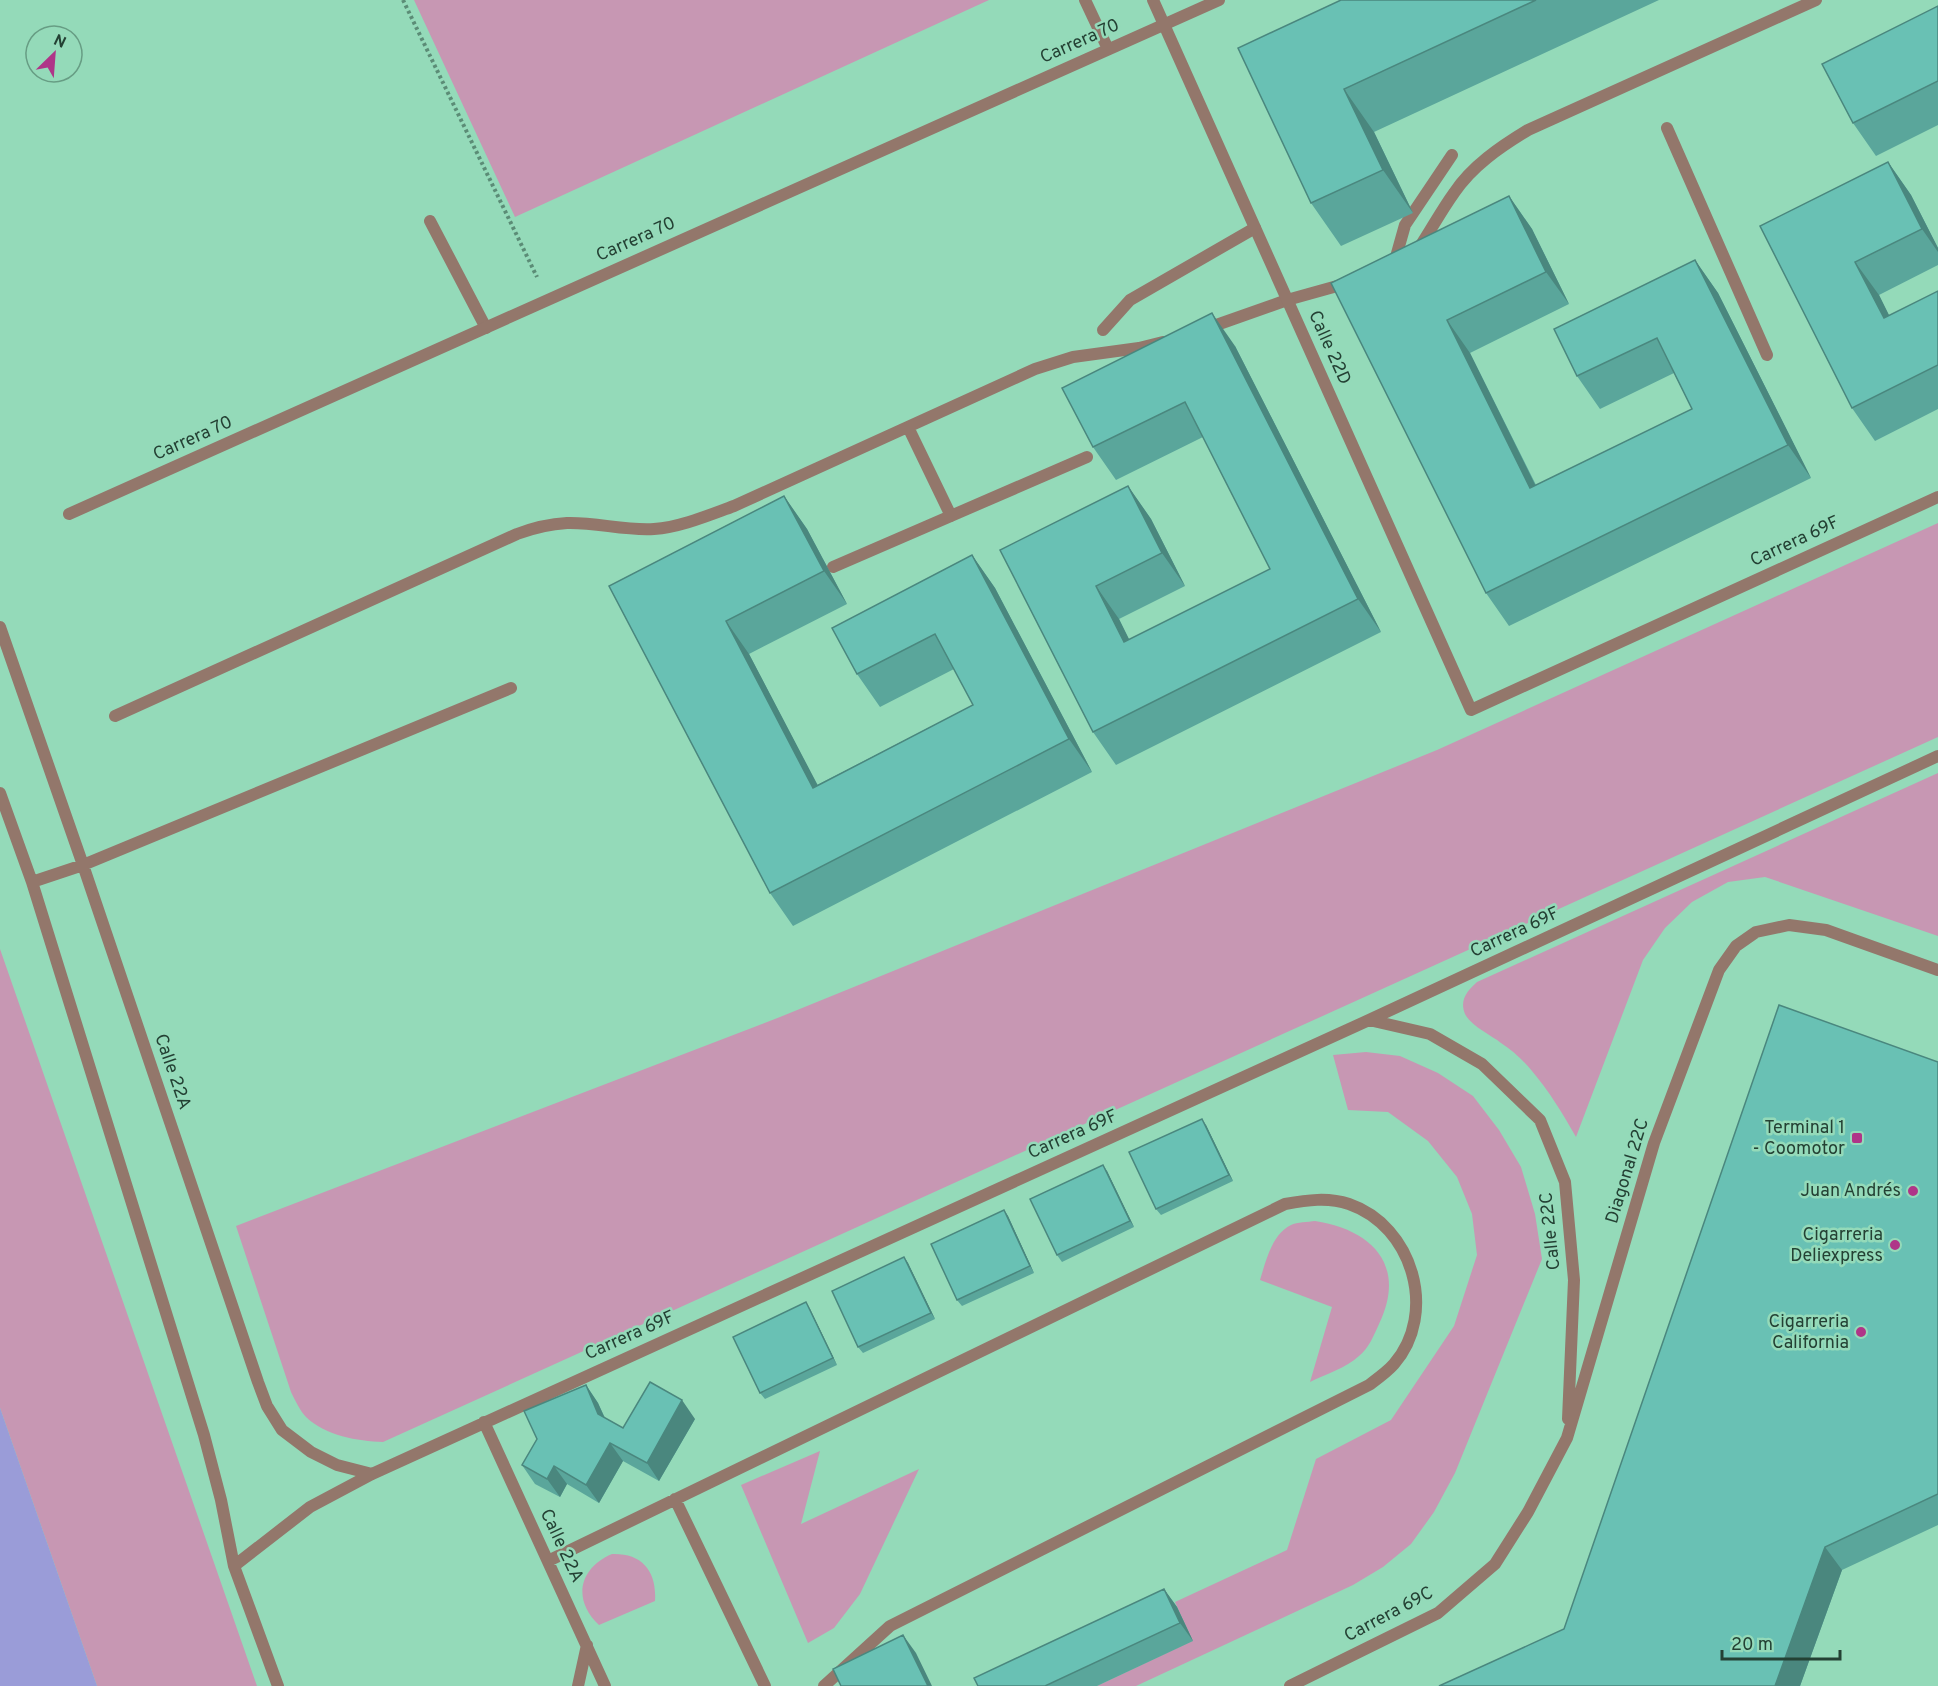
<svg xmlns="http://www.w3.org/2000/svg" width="1938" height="1686" font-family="Overpass,sans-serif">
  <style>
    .green { fill: #c797b3 }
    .water { fill: #9a9cd8 }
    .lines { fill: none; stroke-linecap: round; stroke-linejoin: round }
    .path { stroke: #5b8c76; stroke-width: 4; stroke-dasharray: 3 3; stroke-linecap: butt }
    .lane { stroke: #93776b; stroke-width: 12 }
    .street { stroke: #93776b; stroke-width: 12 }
    .wall { fill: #5aa69b }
    .shaded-wall { fill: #4a877e }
    .building { fill: #69c1b4; stroke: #4a877e; stroke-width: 1.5 }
    .poi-dot { fill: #af3588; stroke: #94dab9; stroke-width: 2 }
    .labels { text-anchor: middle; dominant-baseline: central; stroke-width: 5; stroke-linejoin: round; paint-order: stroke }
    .street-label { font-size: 18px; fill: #244134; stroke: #94dab9 }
    .poi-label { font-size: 18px; fill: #244134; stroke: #94dab9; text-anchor: end }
  </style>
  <rect width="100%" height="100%" fill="#94dab9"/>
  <path class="green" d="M414,0H989L515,217Z
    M1938,523V737L383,1442C357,1441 326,1436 306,1417C300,1411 295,1400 291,1392L236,1226L780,1017L1437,750Z
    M1938,773V936L1765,877L1728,882L1692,902L1665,928L1643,960L1576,1137C1563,1114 1549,1091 1532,1071C1524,1061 1512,1050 1501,1043C1491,1035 1471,1026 1465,1014C1459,1000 1468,990 1477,982Z
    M0,949L257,1686H97L0,1408Z
    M1366,1052L1400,1056L1438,1073L1473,1096L1499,1130L1521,1167L1535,1214L1542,1259L1455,1473L1434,1512L1411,1544L1383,1567L1353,1585L1136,1686H1097L1192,1641L1175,1602L1287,1550L1316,1459L1391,1420L1454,1326L1477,1255L1472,1214L1457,1177L1428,1141L1388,1112L1348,1110L1333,1055Z
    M1315,1221C1373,1230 1407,1266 1379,1324C1374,1335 1369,1348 1359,1356C1346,1368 1326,1374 1310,1382L1332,1307L1260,1280C1266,1261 1272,1234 1291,1225C1297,1222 1308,1222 1315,1221Z
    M820,1451L801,1524L919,1469L860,1594L834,1628L808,1643L741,1485Z
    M612,1554C642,1553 657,1571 655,1601L599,1625C572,1600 579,1568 612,1554Z"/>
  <path class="water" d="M0,1408L97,1686H0Z"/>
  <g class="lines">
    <path class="path" d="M403,0L537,277"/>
    <path class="lane" d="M1667,128L1767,355
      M430,221L486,328
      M1419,248C1431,230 1441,211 1454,193C1472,166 1500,147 1528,130L1816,0
      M1394,264L1405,225L1452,155
      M1205,329L1287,300L1348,283
      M1103,330L1130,300L1255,228
      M908,427L951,516
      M833,567L1087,457
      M0,627L83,865L258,1382L267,1406L282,1430L311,1452L337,1465L372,1474
      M115,716L517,534C533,528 549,524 567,523C596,522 625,531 654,529C681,527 709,515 734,506L1035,369L1073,357L1139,348L1163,342
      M0,793L32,882L204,1435L221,1500L234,1566L278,1686
      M32,882L83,865L511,688
      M1369,1020L1430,1034L1482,1064L1540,1120L1565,1182L1574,1280L1568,1419
      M484,1422L605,1686
      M675,1499L765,1686
      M548,1561L1285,1204C1307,1200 1328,1197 1349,1204C1413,1226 1438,1313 1394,1364C1387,1372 1377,1379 1369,1385L890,1626L824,1686
      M234,1566L310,1507L372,1474L1369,1020L1938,756
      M578,1686L587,1645
      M1290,1686L1438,1613L1495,1564L1528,1512L1567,1438L1654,1143L1719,970L1736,946L1756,932L1789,925L1826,930L1938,970"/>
    <path class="street" d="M1085,0L1108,49
      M1153,0L1471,710L1938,497
      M69,514L1219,0"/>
  </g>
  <path class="wall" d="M1341,0H1659L1374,132L1413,213L1341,246L1311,203Z
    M1938,6V125L1876,156L1853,123Z
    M1888,162L1911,195L1938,248V265L1879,295L1889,316L1938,291V409L1875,441L1852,408L1760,226Z
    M1509,196L1532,229L1569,304L1470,353L1536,485L1692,409L1674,373L1600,409L1577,376L1695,260L1718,293L1811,478L1509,626L1486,593L1331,283Z
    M1235,346L1381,632L1116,765L1093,732L1000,550L1128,486L1151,519L1185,586L1119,619L1129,640L1270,569L1203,437L1116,480L1093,447Z
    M784,496L807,529L847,604L749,654L817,785L973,705L954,669L880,707L857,674L972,555L995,588L1092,772L793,926L770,893L609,586Z
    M1938,1062V1525L1842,1570L1800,1686H1439L1564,1629Z
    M1206,1125L1233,1181L1161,1215L1156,1209Z
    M1107,1171L1134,1227L1062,1262L1057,1255Z
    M1004,1210L1008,1216L1034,1273L962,1306L957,1300Z
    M904,1257L908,1263L935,1319L863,1353L858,1347Z
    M806,1302L810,1309L837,1365L765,1399L760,1393Z
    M586,1385L598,1403L605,1418L623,1428L695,1419L659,1481L623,1461L599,1503L567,1484L560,1497L535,1484L522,1465Z
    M1164,1589L1177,1607L1193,1641L1097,1686H978Z"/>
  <path class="shaded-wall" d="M1344,89L1374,132L1413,213L1383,170Z
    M1888,162L1911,195L1938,248V252L1922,229Z
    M1509,196L1532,229L1569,304L1546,272Z
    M1695,260L1718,293L1811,478L1788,445Z
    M1855,262L1879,295L1907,351L1884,318Z
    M1212,313L1235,346L1381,632L1358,599Z
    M1447,320L1470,353L1553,521L1530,488Z
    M1128,486L1151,519L1185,586L1162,553Z
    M784,496L807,529L847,604L824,571Z
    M972,555L995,588L1092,772L1069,739Z
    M1096,586L1119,619L1147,675L1124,642Z
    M726,621L749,654L836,820L813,788Z
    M1202,1119L1206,1125L1233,1181L1229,1175Z
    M1103,1165L1107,1171L1134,1227L1130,1221Z
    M1004,1210L1008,1216L1034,1273L1030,1266Z
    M904,1257L908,1263L935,1319L931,1313Z
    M806,1302L810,1309L837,1365L833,1358Z
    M586,1385L598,1403L611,1432L598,1414Z
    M682,1400L695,1419L659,1481L647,1463Z
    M610,1443L623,1461L599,1503L586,1485Z
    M554,1466L567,1484L560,1497L547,1479Z
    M1825,1547L1842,1570L1800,1686H1775Z
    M1164,1589L1177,1607L1193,1641L1180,1623Z
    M903,1635L916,1653L932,1686H928Z"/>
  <path class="building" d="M1341,0H1536L1344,89L1383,170L1311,203L1238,48Z
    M1938,6V81L1853,123L1822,64Z
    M1888,162L1922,229L1855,262L1884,318L1938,291V365L1852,408L1760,226Z
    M1509,196L1546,272L1447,320L1530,488L1692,409L1657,338L1577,376L1554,329L1695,260L1788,445L1486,593L1331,283Z
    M1212,313L1358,599L1093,732L1000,550L1128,486L1162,553L1096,586L1124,642L1270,569L1185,402L1093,447L1062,388Z
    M784,496L824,571L726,621L813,788L973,705L935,634L857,674L832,628L972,555L1069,739L770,893L609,586Z
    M1779,1005L1938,1062V1494L1825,1547L1775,1686H1439L1564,1629Z
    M1202,1119L1229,1175L1156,1209L1129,1152Z
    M1103,1165L1130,1221L1057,1255L1030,1199Z
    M1004,1210L1030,1266L957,1300L931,1244Z
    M904,1257L931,1313L858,1347L832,1291Z
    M806,1302L833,1358L760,1393L733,1337Z
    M650,1382L682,1400L647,1463L610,1443L586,1485L554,1466L547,1479L522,1465L537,1439L524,1411L586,1385L598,1414L623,1428Z
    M1164,1589L1180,1623L1045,1686H978L974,1678Z
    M903,1635L928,1686H841L833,1669Z"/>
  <g class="poi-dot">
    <rect x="1851" y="1132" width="12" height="12" rx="3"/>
    <circle cx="1913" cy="1191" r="6"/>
    <circle cx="1895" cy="1245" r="6"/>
    <circle cx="1861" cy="1332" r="6"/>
  </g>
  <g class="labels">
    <g class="street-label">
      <text transform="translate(1080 42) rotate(-24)">Carrera 70</text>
      <text transform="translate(636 240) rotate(-24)">Carrera 70</text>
      <text transform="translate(1329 348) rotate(66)">Calle 22D</text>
      <text transform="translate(193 439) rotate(-24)">Carrera 70</text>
      <text transform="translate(1795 542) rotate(-25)">Carrera 69F</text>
      <text transform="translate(1515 933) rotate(-25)">Carrera 69F</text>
      <text transform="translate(172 1072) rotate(71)">Calle 22A</text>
      <text transform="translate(1073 1135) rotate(-24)">Carrera 69F</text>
      <text transform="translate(1628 1171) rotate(-73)">Diagonal 22C</text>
      <text transform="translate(1551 1231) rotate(-96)">Calle 22C</text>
      <text transform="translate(630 1336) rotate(-24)">Carrera 69F</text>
      <text transform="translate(561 1546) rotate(65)">Calle 22A</text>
      <text transform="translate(1389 1615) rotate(-28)">Carrera 69C</text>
    </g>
    <g class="poi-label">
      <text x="1845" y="1128">Terminal 1<tspan x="1845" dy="21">- Coomotor</tspan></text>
      <text x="1901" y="1191">Juan Andrés</text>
      <text x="1883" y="1235">Cigarreria<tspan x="1883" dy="21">Deliexpress</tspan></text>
      <text x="1849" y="1322">Cigarreria<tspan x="1849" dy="21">California</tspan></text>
    </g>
  </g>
  <g transform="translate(54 54) rotate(25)"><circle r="28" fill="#94dab9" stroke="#679d84" stroke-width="1.5"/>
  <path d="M0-4.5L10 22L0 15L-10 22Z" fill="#af3588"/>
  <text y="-9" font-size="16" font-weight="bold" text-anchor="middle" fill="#244134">N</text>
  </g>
  <path d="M1722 1650v9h118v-9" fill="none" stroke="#244134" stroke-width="3"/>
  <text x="1731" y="1650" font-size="18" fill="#244134" stroke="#94dab9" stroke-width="4.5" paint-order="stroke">20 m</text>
</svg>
